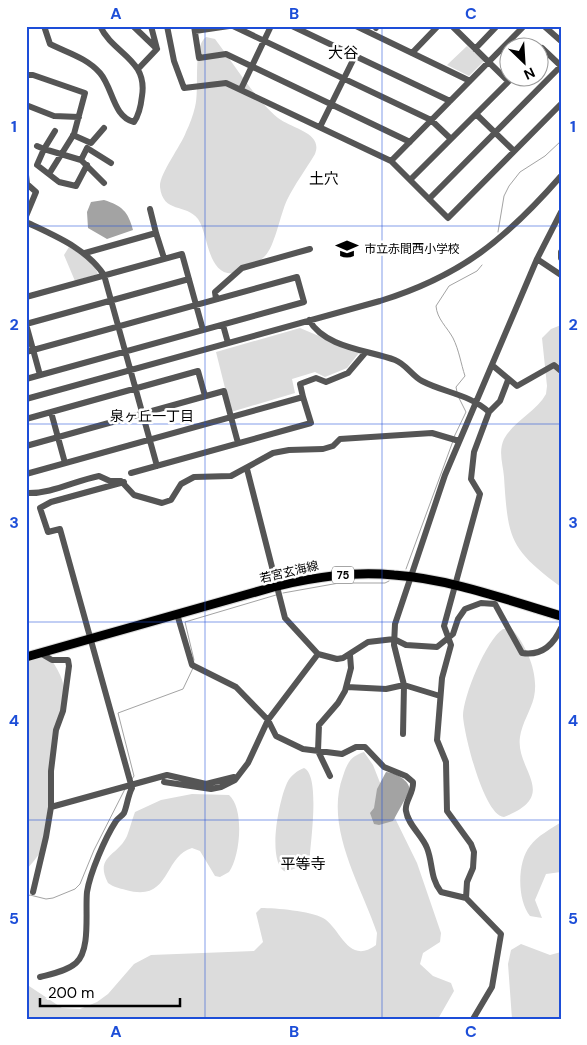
<svg xmlns="http://www.w3.org/2000/svg" width="587" height="1045" font-family="'DM Sans','Noto Sans JP',sans-serif">
  <style>
    .green { fill: #dcdcdc }
    .water { fill: #a3a3a3 }
    .lines { fill: none; stroke-linecap: round; stroke-linejoin: round }
    .stream { stroke: #a3a3a3; stroke-width: 1 }
    .major-casing { stroke: #dbdbdb; stroke-width: 11 }
    .minor { stroke: #555; stroke-width: 6 }
    .major { stroke: #000; stroke-width: 9 }
    .grid { fill: none; stroke: #1d4ed8; stroke-width: 1; stroke-opacity: 0.55 }
    .labels { text-anchor: middle; dominant-baseline: central; stroke-width: 5; stroke-linejoin: round; paint-order: stroke }
    .shield { fill: #fff; stroke: #4c4c4c; stroke-width: 1 }
    .shield-label { font-size: 11px; font-weight: bold; fill: #000 }
    .poi-label { font-size: 12px; fill: #000; stroke: #fff; text-anchor: start }
    .street-label { font-size: 12px; fill: #000; stroke: #fff }
    .neighbourhood-label { font-size: 14px; fill: #000; stroke: #fff }
    .quarter-label { font-size: 15px; fill: #000; stroke: #fff }
    .neatline { fill: none; stroke: #1d4ed8; stroke-width: 2 }
    .grid-label { font-size: 16px; text-anchor: middle; font-weight: bold; fill: #1d4ed8 }
  </style>
  <rect width="100%" height="100%" fill="#fff"/>
  <path class="green" d="M206,37L215,39C232,61 259,105 281,120C295,129 323,134 315,154C306,169 295,184 287,200C280,215 275,246 265,256C257,264 247,271 236,273C207,278 209,235 198,219C186,203 163,214 160,187C159,174 181,146 186,132C190,124 193,115 195,107C200,90 192,47 206,37Z
    M467,46L484,61L469,76L447,65Z
    M69,247C81,254 93,261 98,274L75,281L64,255Z
    M561,325V587C510,549 508,540 504,477C503,464 498,452 504,439C514,421 536,412 546,394L547,386L542,338L551,329Z
    M300,328L359,353L347,368L325,377L315,372L292,379L295,393L231,412L216,352Z
    M503,629H512C527,646 539,674 534,697C531,710 522,723 520,737C515,770 561,795 504,817C484,816 464,734 463,716C463,697 486,640 503,629Z
    M38,650L46,652C53,662 64,677 64,690C65,711 53,733 51,754C47,802 65,830 26,870V651Z
    M364,752L373,765L390,808L417,863L441,933L440,942L423,953L420,964L433,976L451,983L454,991L438,1019H26V984L62,1008L80,1009L97,1002L108,994L134,964L151,955L254,951L263,942L256,913L261,908C276,908 310,911 323,918C340,927 348,966 376,945L377,933C361,885 324,827 343,776C347,763 351,756 364,752Z
    M304,768C320,775 311,839 310,855L306,864L286,872C266,863 279,800 287,783C290,776 298,770 304,768Z
    M192,794L229,795C245,809 240,857 229,872L220,877L215,876L200,851L192,848C163,856 171,903 126,890C119,888 113,887 108,883C94,856 118,856 127,836C130,828 132,820 135,812L161,800Z
    M561,822V872L546,874L535,900L542,918L530,916C517,900 517,862 530,846C537,836 551,829 561,822Z
    M521,944L550,955L561,952V1019H512L508,964L511,950Z"/>
  <path class="water" d="M104,200C122,206 128,211 133,230L107,239L88,228L87,212L91,202Z
    M386,772C396,773 409,780 410,790L393,821L379,825L374,824L370,813L374,808L377,789Z"/>
  <g class="lines">
    <path class="stream" d="M498,232L504,196L509,186L520,172L545,156L561,141
      M457,392L456,387L465,376C461,364 459,350 453,338C447,327 437,319 436,306L449,286L477,271L482,265
      M454,437L466,412L459,398
      M406,569L453,441
      M283,593L339,583H385L389,581
      M194,660L185,622L276,595
      M132,779L134,776L118,713L183,689L193,668
      M26,897L30,895L46,899L53,898L75,889L80,884L94,850L125,789"/>
    <g class="major-casing">
      <path id="major" d="M26,657L277,586C316,577 354,571 394,575C451,579 507,600 561,616"/>
    </g>
    <path class="minor" d="M44,26L50,44C68,53 87,58 100,73C113,88 113,117 134,122C139,115 141,105 142,96C148,59 113,54 100,26
      M133,26L157,49
      M167,26L174,61L184,88L226,83L391,161L448,218L561,104
      M194,26L199,58L226,54L410,142
      M233,26L431,120L451,139
      M292,26L450,101
      M356,26L470,81
      M452,26L508,81
      M544,26L561,41
      M376,28L377,26
      M195,31L229,26
      M475,49L497,26
      M540,50L542,48L561,66
      M412,53L438,26
      M138,69L157,49L151,26
      M26,75H33L85,93L74,134L49,174
      M241,89L271,26
      M26,105L54,116L79,117
      M476,114L514,151
      M320,127L355,56
      M73,135L91,143L104,128
      M37,146L44,149L55,131
      M81,160L87,148L111,163
      M391,161L524,26
      M87,165L76,186L59,182L37,165L44,149L81,160L104,183
      M26,175L27,184L36,192L26,216
      M410,180L512,78
      M429,199L561,66
      M150,209L156,233
      M26,222C55,236 86,248 104,275L157,466
      M561,252V258
      M85,253L156,233L164,258
      M537,259L561,275
      M26,297L182,254L203,330
      M216,299L215,292L242,268L310,249
      M309,320C325,348 368,350 395,360C406,364 412,376 422,381C445,393 469,394 489,412
      M26,324L189,279
      M26,324L40,375
      M223,325L228,343
      M26,352L297,277L304,302L26,379
      M492,365L517,386L554,365L561,371
      M303,397L300,384L316,378L326,382L348,373L365,353
      M26,399L380,301C461,276 506,239 561,176
      M51,412L65,463
      M26,419L198,371L205,396
      M26,446L224,391L238,443
      M247,469L285,618L318,654L337,659L343,658L368,642L394,639L406,645L437,647L453,634L458,619L465,609L481,603L495,604L522,653C541,656 553,646 561,628
      M26,474L303,397L311,423L131,473
      M26,493C52,494 74,481 99,476L110,481H121L134,495L162,503L171,500L181,484L194,477L231,476L273,453L289,450L323,449L333,446L340,439L432,433L459,441
      M177,614L192,665L236,687L268,720L276,736L303,749L342,754L356,747H365L384,767L406,776L413,782C414,793 404,802 406,811C408,825 422,835 427,848C433,863 430,878 441,892L466,898L501,934L492,987L473,1019
      M347,687L386,689L404,685L440,696
      M403,734L404,685L394,645L395,624L445,475L537,259L561,212
      M330,776L318,751L319,725L338,703L345,691L351,668L350,655
      M164,782L211,789L221,787L235,780L248,763L268,720L318,654
      M51,807L167,775L206,784L234,777
      M33,892L46,837L51,807V771L56,730L63,711L69,666L68,660H52L40,653
      M466,898L467,882L473,868L474,852L471,844L447,811L446,762L437,740L442,678L451,645L444,626L480,494L471,479L474,452L489,412L500,401L508,380
      M40,977C51,974 67,971 76,963C91,950 85,911 87,892C90,873 105,838 116,821C118,818 122,816 124,813C127,806 128,795 132,788L60,529L48,532L40,508L51,502L124,482"/>
    <use href="#major" class="major"/>
  </g>
  <path class="grid" d="M205,26V1019M382,26V1019M26,226H561M26,424H561M26,622H561M26,820H561"/>
  <defs>
    <g id="school-bare" transform="scale(1.725)"><path d="M0-5L7-2L0 1L-7-2ZM-4 1L0 2.5L4 1V4Q0 6-4 4Z" fill="#000" stroke="#fff" stroke-width="2.5" paint-order="stroke"/></g>
  </defs>
  <g fill-rule="evenodd">
    <use href="#school-bare" x="347" y="249"/>
  </g>
  <g class="labels">
    <rect class="shield" x="332" y="566.5" width="22" height="17" rx="4"/>
    <g class="shield-label">
      <text x="343" y="575">75</text>
    </g>
    <g class="poi-label">
      <text x="364" y="249">市立赤間西小学校</text>
    </g>
    <g class="street-label">
      <text transform="translate(289 572) rotate(-13)">若宮玄海線</text>
    </g>
    <g class="neighbourhood-label">
      <text x="152" y="416">泉ヶ丘一丁目</text>
    </g>
    <g class="quarter-label">
      <text x="343" y="53">大谷</text>
      <text x="324" y="179">土穴</text>
      <text x="303" y="864">平等寺</text>
    </g>
  </g>
  <rect width="587" height="1045" fill="none" stroke="#ffffff" stroke-width="55"/>
  <g transform="translate(524 62) rotate(155)"><circle r="24" fill="#ffffff" stroke="#999999"/>
  <path d="M0-4L9 19L0 12L-9 19Z" fill="#000000"/>
  <text y="-8" font-size="14" font-weight="bold" text-anchor="middle" fill="#000000">N</text>
  </g>
  <path d="M40 998v8h140v-8" fill="none" stroke="#000000" stroke-width="2.5"/>
  <text x="48" y="998" font-size="15" fill="#000000" stroke="#ffffff" stroke-width="4" paint-order="stroke">200 m</text>
  <rect x="28" y="28" width="532" height="990" class="neatline"/>
  <g class="grid-label">
    <text x="116" y="19">A</text>
    <text x="294" y="19">B</text>
    <text x="471" y="19">C</text>
    <text x="14" y="132">1</text>
    <text x="573" y="132">1</text>
    <text x="14" y="330">2</text>
    <text x="573" y="330">2</text>
    <text x="14" y="528">3</text>
    <text x="573" y="528">3</text>
    <text x="14" y="726">4</text>
    <text x="573" y="726">4</text>
    <text x="14" y="924">5</text>
    <text x="573" y="924">5</text>
    <text x="116" y="1037">A</text>
    <text x="294" y="1037">B</text>
    <text x="471" y="1037">C</text>
  </g>
</svg>
